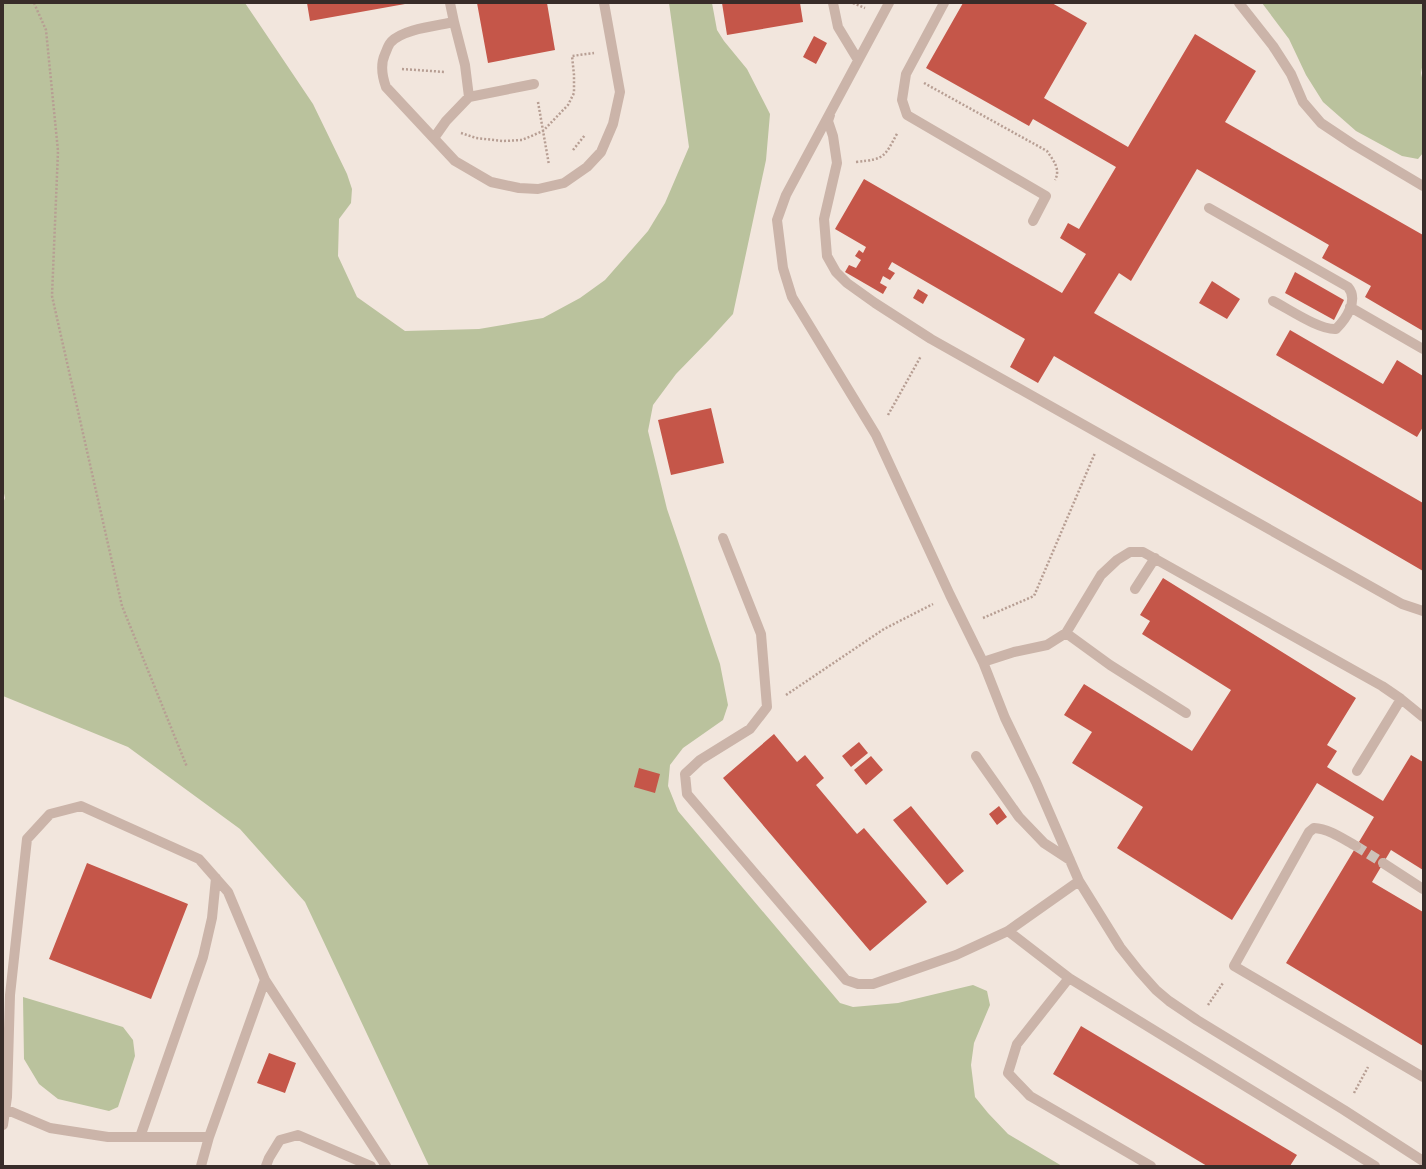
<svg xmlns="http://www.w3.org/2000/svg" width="1426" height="1169" font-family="'IBM Plex Sans',sans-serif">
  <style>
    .green { fill: #bac29d }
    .building { fill: #c55649 }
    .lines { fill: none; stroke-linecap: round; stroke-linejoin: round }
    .minor-tunnel { stroke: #cdc1b9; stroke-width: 10; stroke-dasharray: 10 5; stroke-linecap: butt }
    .path { stroke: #b79e93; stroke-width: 2.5; stroke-dasharray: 2 2; stroke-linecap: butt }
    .minor { stroke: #cbb4a9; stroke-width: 10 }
  </style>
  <rect width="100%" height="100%" fill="#f2e6dd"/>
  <path class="green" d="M3,3H245L313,104L347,174L352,189L351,203L339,219L338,256L357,297L405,331L479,329L543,318L580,298L605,280L648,231L665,203L689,147L669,3H712L717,30L724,41L747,69L770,114L766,160L733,314L712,337L676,374L653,405L648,431L667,509L720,664L728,705L723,720L683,748L670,765L668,786L678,811L840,1003L853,1007L898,1003L973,985L987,991L990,1005L974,1043L971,1065L975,1097L988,1113L1008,1134L1062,1166H429L305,902L240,829L128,747L3,696V503L5,498L3,489Z
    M1262,3H1423V62L1421,73L1423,82V153L1418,159L1402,156L1356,131L1323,102L1306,75L1289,39Z
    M23,997L123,1027L133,1040L135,1056L118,1107L109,1111L58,1099L39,1084L24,1059Z"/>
  <path class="building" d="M307,3H405V4L310,21Z
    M477,3H547L555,50L488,63Z
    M722,3H800L803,22L727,35Z
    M963,3H1052L1087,23L1044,98L1128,147L1195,34L1256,71L1225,122L1423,235V331L1365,297L1371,286L1322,258L1329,245L1197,169L1131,281L1119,273L1094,313L1423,503V571L1054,356L1038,383L1010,367L1025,339L892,262L888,269L895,273L890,280L883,276L880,283L887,287L883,294L845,272L849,265L856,268L861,260L855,256L859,250L863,253L866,247L835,229L864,179L1062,293L1086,254L1060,238L1068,223L1079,229L1116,167L1033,119L1029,126L926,68Z
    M814,36L827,43L816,64L803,57Z
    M1295,272L1344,300L1334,320L1285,293Z
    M1212,281L1240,299L1227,319L1199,303Z
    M918,289L928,295L923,304L913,298Z
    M1290,330L1383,384L1397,360L1423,376V427L1417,437L1276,355Z
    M711,408L724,463L671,475L658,420Z
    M1163,578L1356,698L1327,745L1337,751L1327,767L1383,801L1411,755L1423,762V870L1391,850L1372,882L1423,912V1046L1286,963L1374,817L1317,783L1232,920L1117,848L1143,807L1072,763L1092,732L1064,715L1084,684L1192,751L1231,690L1142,634L1150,621L1140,615Z
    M774,734L797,762L805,755L824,778L816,785L857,834L864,828L927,902L870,951L723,778Z
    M859,742L868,753L851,767L842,756Z
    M871,756L883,770L866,785L854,770Z
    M639,768L660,774L655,793L634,787Z
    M911,806L964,871L947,885L893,820Z
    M999,806L1007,817L997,825L989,814Z
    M87,863L188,904L151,999L49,959Z
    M1081,1026L1297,1155L1290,1166H1207L1053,1074Z
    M269,1053L296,1063L285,1093L257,1083Z"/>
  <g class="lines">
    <path class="minor-tunnel" d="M1356,846L1383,863"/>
    <path class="path" d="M34,3L46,30L58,151L52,296L122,606L187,767
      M853,3L865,8
      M402,69L445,72
      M924,83L1047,151C1053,160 1061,169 1055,180
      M538,102L549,165
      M461,133L476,138L503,141L522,140L543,131L568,105L574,93V75L572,56L594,53
      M573,150L585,135
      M856,162C886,159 884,157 898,132
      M888,415L921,356
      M983,618L1034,596L1095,453
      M786,695L884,629L933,604
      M1208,1005L1223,983
      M1354,1093L1368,1067"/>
    <path class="minor" d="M450,3L454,22C436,26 403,29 391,42C388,45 387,50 385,54C380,65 382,76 386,87L455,161L491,182L519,188L538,189L564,183L587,167L601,152L613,124L620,92L604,3
      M833,3L838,27L858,60
      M889,3L786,195L777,220L783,268L792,297L876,435L950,595L983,662L1005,718L1036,782L1079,881L1120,947L1139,971L1156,990L1169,1001L1197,1020L1344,1110L1423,1161
      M944,3L906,74L902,100L907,115L1046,196L1033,221
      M1239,3L1273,46L1291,74L1303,102L1321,123L1354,145L1423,186
      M454,22L465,65L469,97
      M830,115L828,121L833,136L837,163L824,219L827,256L836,272L847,283L875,303L931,339L1402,604L1423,611
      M434,138L446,121L469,97L534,84
      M1209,208L1348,287C1359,300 1346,319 1336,329C1319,330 1289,309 1273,301
      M1350,307L1423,349
      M723,538L761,634L767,707L750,729L700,760L685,774L687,794L846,980L858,984H873L956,955L1008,931L1079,881
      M1135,589L1155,558
      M1066,633L1110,665L1186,713
      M983,662L1014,652L1047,645L1066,633L1101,575L1117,560L1130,552H1143L1382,686L1401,699L1423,717
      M976,756L1019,817L1044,843L1070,860
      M1357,771L1401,699
      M1356,846C1343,839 1330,829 1314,828L1309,832L1234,966L1423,1077
      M1383,863L1423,889
      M1008,931L1069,978L1375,1166
      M1069,978L1017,1044L1008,1073L1030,1096L1151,1166
      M5,1109L50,1128L108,1137H209
      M3,1125L7,1097L10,995L27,839L50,814L81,806L199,859L228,892L265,980L386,1166
      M140,1137L203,957L212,918L216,878
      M201,1166L209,1137L265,980
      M266,1166L269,1158L280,1140L298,1135L371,1166"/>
  </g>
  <rect width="1426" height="1169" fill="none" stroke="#382c29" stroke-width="8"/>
</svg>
